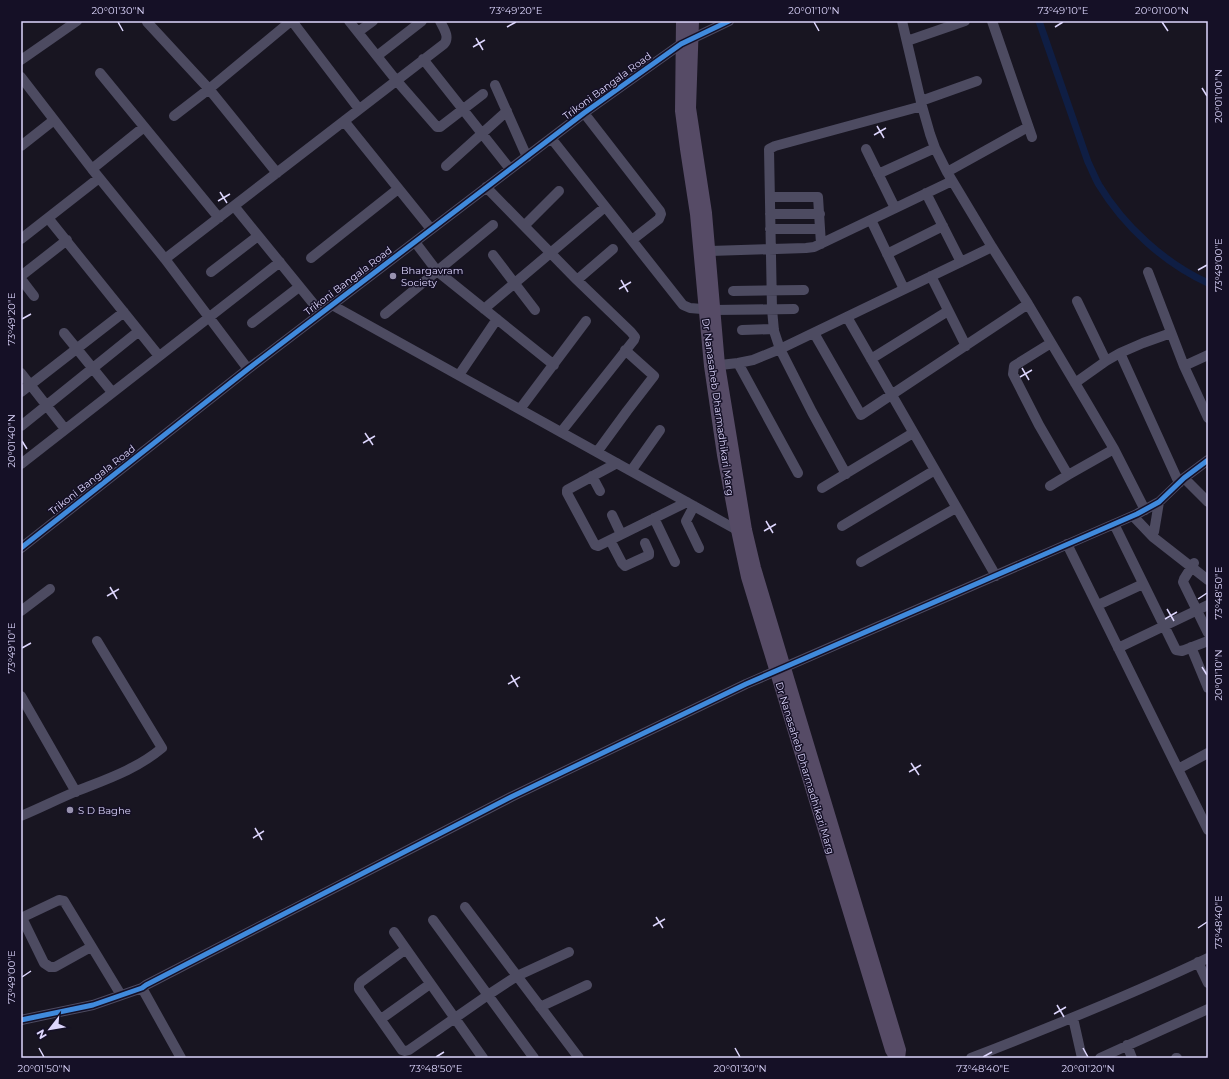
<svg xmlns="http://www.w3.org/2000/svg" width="1229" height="1079" font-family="Montserrat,sans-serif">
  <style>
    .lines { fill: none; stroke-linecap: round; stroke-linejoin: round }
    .canal { stroke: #0f1e44; stroke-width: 7 }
    .minor { stroke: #4d4b61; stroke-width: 10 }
    .major { stroke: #564b66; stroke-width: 12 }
    .cycleway-casing { stroke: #151026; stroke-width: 8 }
    .cycleway { stroke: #408adc; stroke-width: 5 }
    .ticks { fill: none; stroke: #ddd6fd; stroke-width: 1.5 }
    .poi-dot { fill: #9892b0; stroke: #151026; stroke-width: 1.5 }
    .labels { text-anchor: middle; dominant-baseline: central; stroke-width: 3; stroke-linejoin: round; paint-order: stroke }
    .street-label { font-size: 10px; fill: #ddd6fd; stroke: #151026 }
    .poi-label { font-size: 10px; fill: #ddd6fd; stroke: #151026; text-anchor: start }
    .neatline { fill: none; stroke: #ddd6fd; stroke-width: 1.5 }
    .ticks-label { font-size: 10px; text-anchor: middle; fill: #ddd6fd }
  </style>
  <rect width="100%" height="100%" fill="#181521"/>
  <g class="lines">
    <path class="canal" d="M1039,21L1088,162C1092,170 1095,178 1099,185C1124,226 1164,263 1208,283"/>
    <path class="minor" d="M292,21L359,109
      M349,21L396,80L437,127H440L483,94
      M902,21L922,106L930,134L935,148L947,172L992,247L1028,304L1087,403L1114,449L1145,510
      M992,21L1032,137
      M147,22L209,89L277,173
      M358,32L373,21
      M907,41L965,21
      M377,56L422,21
      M423,59L510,169
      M21,60L77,21
      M100,73L219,218
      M21,77L92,169L165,259L248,369
      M495,85L527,157
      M921,101L977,81
      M584,113L660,211L661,214L659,219L632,240
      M174,116L209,89L291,21
      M344,121L431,229
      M551,138L683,305L690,308L714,310L794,309
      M21,146L54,120
      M866,149L895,208
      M446,166L507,111
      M92,169L144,127
      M947,172L1028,127
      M878,174L935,148
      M486,187L577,280L631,332L635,337L634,340L561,432
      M926,193L961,262
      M770,197H818L821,244
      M234,206L321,313
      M770,214H820
      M48,218L159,356
      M871,220L904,289
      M524,226L559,191
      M770,229H820
      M21,239L99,178
      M415,242L437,271L554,365
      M710,251L806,248L814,247L952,181
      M887,254L943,226
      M493,255L535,310
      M311,258L398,189
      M165,259L444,44C450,37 444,29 440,21
      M211,272L258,236
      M1148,272L1184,366L1208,418
      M21,276L67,240
      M931,276L966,346
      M21,279L34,296
      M577,280L613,249
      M733,291L804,290
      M1077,301L1106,361
      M332,305L737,530H742
      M484,309L605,207
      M385,314L493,225
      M847,317L996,576
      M252,323L299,287
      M742,330L774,329
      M64,333L112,392
      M814,333L861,415L1028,304
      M1051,343L1014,366L1013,374L1039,425L1068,475L1114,449
      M1120,353L1143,343L1171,333
      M871,359L948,311
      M738,363L798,473
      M711,366L738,363L753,360L780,349L992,247
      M1184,366L1208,355
      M21,373L65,429
      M459,375L497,319
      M1075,383L1106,361L1120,353L1179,483
      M21,392L124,312
      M520,409L586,321
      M21,426L139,331
      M597,452L627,411L654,376L625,350
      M617,463L567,490V493L595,545L598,546L687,502
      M21,464L280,262
      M631,471L660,430
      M846,474L812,412L780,349L774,331L772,309L769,149L775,146L922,106
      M592,476L600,491
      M1184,478L1208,502
      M1050,486L1068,475
      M822,488L913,433
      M694,506L686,521L699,548
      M612,515L621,534
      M1133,516L1153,537L1208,580
      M654,518L675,562
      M1114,524L1176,650L1182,651L1208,641
      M842,526L935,470
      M1154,532L1159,502
      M610,540L622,563L625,566L649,555V552L645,543
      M1067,544L1208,830
      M21,548L248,369L584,113L681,44L729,21
      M861,562L956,508
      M1194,563L1184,579L1183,582L1208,633
      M1098,605L1143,584
      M21,611L50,589
      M1191,647L1208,688
      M1118,648L1208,605
      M21,696L76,792
      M1178,769L1208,753
      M21,816C40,808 58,799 77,791C107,779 137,769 162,748L97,641
      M465,907L579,1058
      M21,918L59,900L64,901L121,995
      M22,918L44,963L50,967H55L91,947
      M433,920L534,1058
      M394,932L483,1058
      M406,949L361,982L359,985V989L402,1050L405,1051L409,1050L488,995L517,976L569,952
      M1198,962L1208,983
      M142,988L181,1058
      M540,1007L587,985
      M1073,1018L1082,1058
      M381,1019L430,984
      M21,1020L93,1005L142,988L146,985L511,797L746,684L1137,514L1159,502L1184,478L1208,460
      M1127,1045L1132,1058
      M971,1058C1051,1027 1131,995 1208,958
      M1100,1058L1208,1009
      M1176,1058H1177"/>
    <path class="major" d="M682,21L681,111L686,149L696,214L710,366L723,455L737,530L747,577L891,1050L896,1058
      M693,21L690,108L706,213L719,365L746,530L755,568L785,668L900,1050L899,1058"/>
    <g class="cycleway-casing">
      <path id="cycleway" d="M21,548L248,369L584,113L681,44L729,21
        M21,1020L93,1005L142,988L146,985L511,797L746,684L1137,514L1159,502L1184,478L1208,460"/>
    </g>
    <use href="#cycleway" class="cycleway"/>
  </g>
  <path class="ticks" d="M118,22L123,31M814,22L819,31M1162,22L1168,31M507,27L516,22M1055,27L1063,22M476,38L483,50M473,47L485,40M1202,88L1207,96M877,126L884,138M874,135L886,128M220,192L227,203M218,201L230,194M1198,270L1207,265M621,280L628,292M619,289L631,282M22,319L31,314M1022,368L1029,380M1020,377L1032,370M365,433L373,445M22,441L27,449M363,443L375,436M766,521L773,533M764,531L776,524M110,587L117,599M107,596L119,589M1198,599L1207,593M1167,609L1174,621M1165,619L1177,612M22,648L31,643M1202,667L1207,675M511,675L518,687M508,684L520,677M911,763L919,775M909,772L921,765M255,828L262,840M253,838L264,831M656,917L663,928M653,926L665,919M1198,928L1207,922M22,977L31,971M1057,1005L1064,1017M1054,1014L1066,1007M39,1048L44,1057M735,1048L740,1057M1083,1048L1088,1057M436,1057L444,1052M983,1057L992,1052"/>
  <g class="poi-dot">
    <circle cx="393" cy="276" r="4"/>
    <circle cx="70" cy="810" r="4"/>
  </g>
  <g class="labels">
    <g class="street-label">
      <text transform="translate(607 86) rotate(-36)">Trikoni Bangala Road</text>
      <text transform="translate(348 281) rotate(-37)">Trikoni Bangala Road</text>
      <text transform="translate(718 407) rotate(82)">Dr Nanasaheb Dharmadhikari Marg</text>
      <text transform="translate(92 480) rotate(-38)">Trikoni Bangala Road</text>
      <text transform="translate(805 768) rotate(73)">Dr Nanasaheb Dharmadhikari Marg</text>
    </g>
    <g class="poi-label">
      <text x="401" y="270">Bhargavram<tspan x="401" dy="12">Society</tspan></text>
      <text x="78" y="810">S D Baghe</text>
    </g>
  </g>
  <rect width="1229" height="1079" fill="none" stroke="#151026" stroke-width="44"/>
  <g transform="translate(50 1029) rotate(239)" stroke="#151026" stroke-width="3" paint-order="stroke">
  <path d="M0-3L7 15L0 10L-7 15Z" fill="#ddd6fd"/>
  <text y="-6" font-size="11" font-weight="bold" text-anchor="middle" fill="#ddd6fd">N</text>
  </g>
  <rect x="22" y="22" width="1185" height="1035" class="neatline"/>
  <g class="ticks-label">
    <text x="118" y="14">20°01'30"N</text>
    <text x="516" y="14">73°49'20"E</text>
    <text x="814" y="14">20°01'10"N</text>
    <text x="1063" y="14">73°49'10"E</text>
    <text x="1162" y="14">20°01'00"N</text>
    <text transform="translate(1218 96) rotate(-90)" y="4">20°01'00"N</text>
    <text transform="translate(1218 265) rotate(-90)" y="4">73°49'00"E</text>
    <text transform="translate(11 319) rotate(-90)" y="4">73°49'20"E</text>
    <text transform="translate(11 441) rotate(-90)" y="4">20°01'40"N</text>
    <text transform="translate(1218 593) rotate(-90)" y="4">73°48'50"E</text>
    <text transform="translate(11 648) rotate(-90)" y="4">73°49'10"E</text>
    <text transform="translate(1218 675) rotate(-90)" y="4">20°01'10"N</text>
    <text transform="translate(1218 922) rotate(-90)" y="4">73°48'40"E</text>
    <text transform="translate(11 977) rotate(-90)" y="4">73°49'00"E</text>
    <text x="44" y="1072">20°01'50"N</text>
    <text x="436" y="1072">73°48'50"E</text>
    <text x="740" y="1072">20°01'30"N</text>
    <text x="983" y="1072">73°48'40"E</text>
    <text x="1088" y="1072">20°01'20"N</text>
  </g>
</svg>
